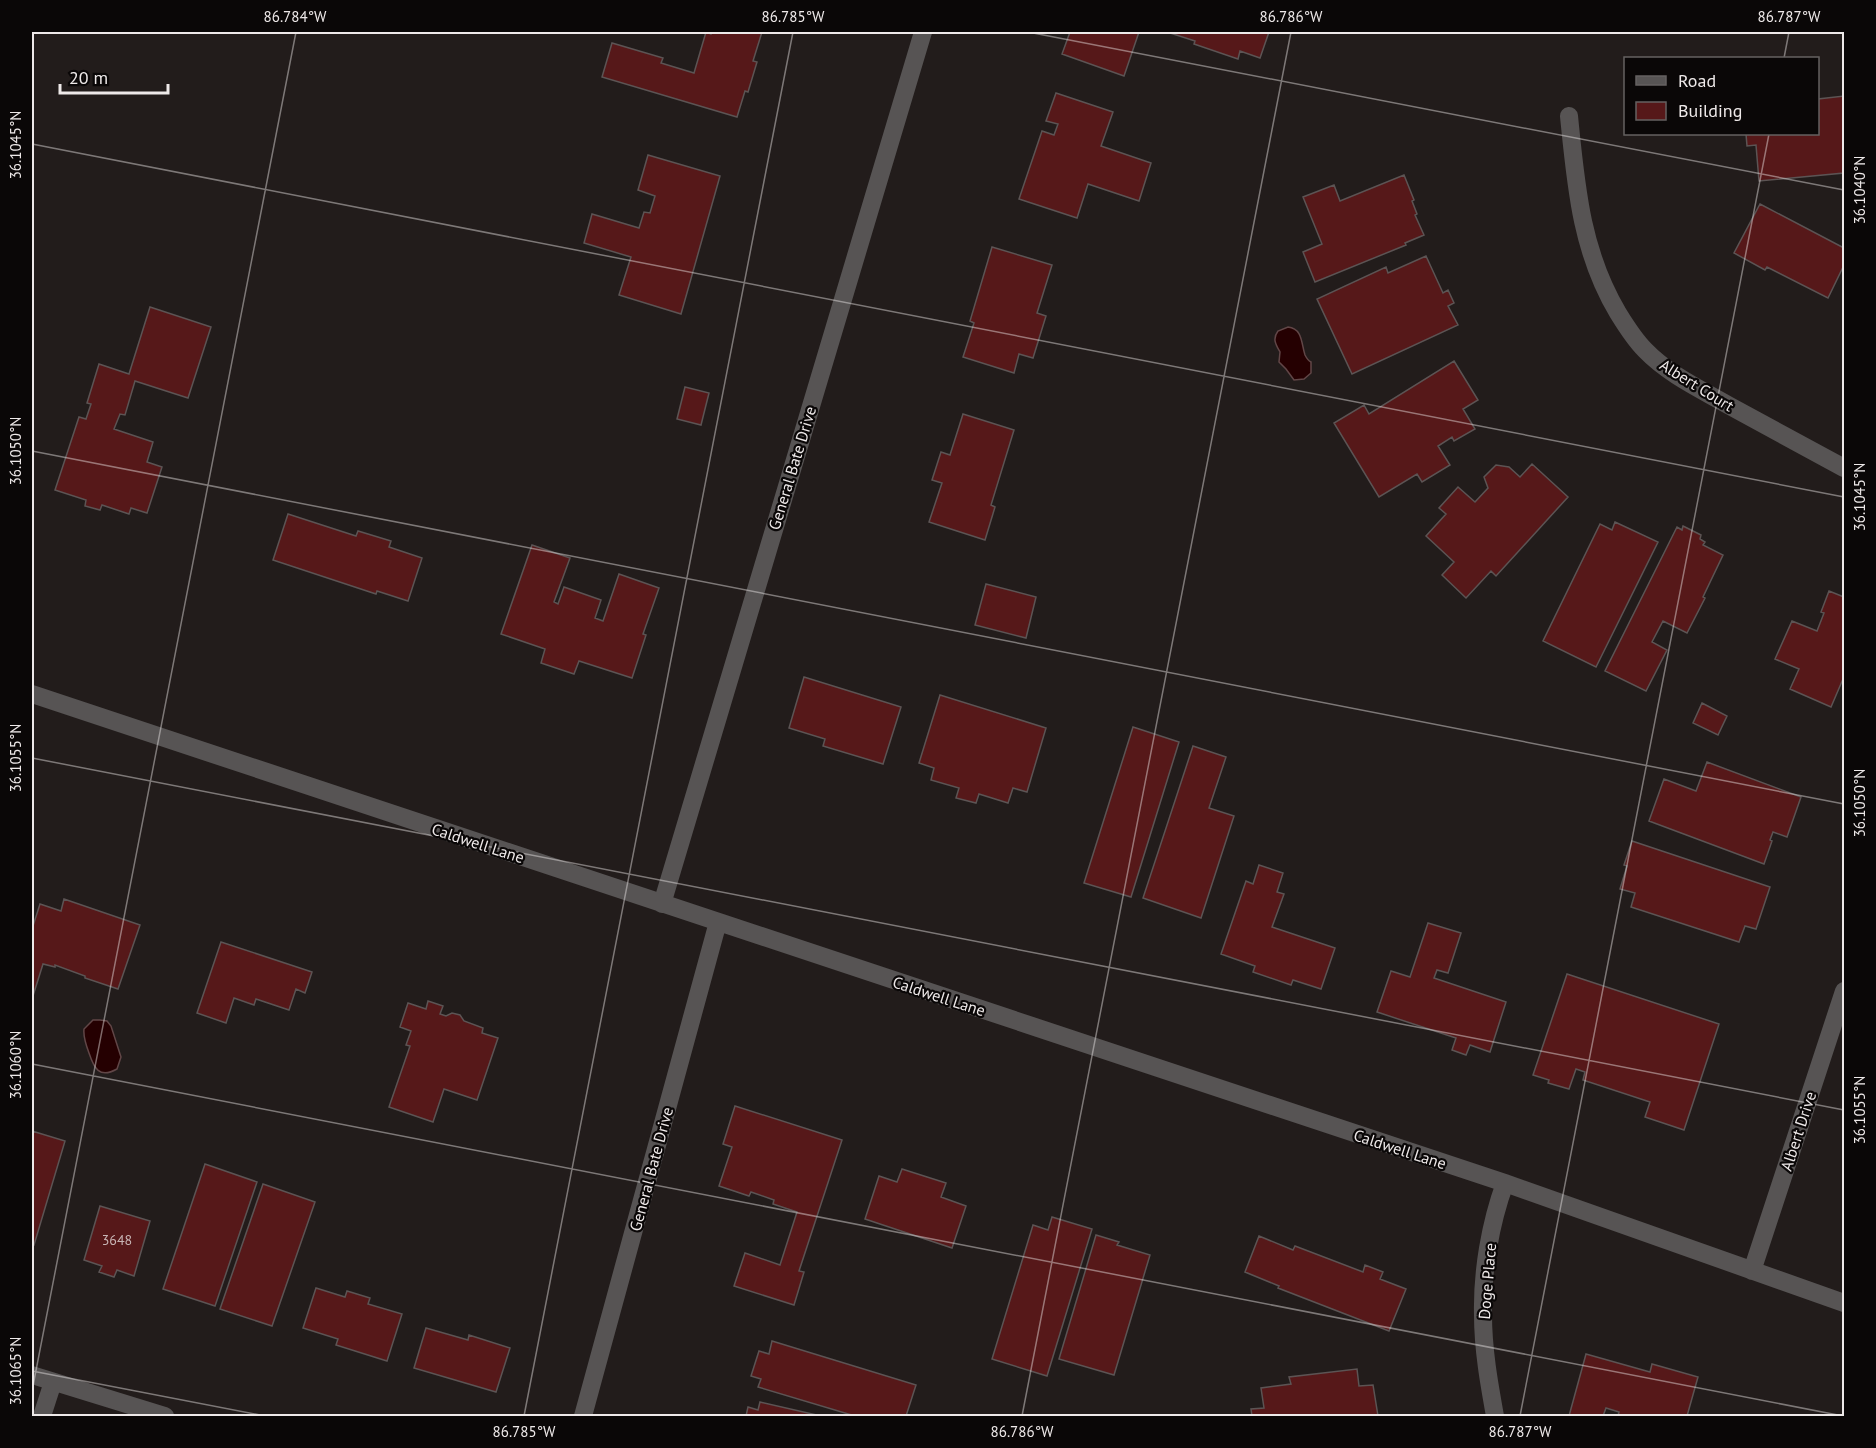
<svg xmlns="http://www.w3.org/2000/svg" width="1876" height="1448" font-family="'PT Sans',sans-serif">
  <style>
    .water { fill: #250001; stroke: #614647; stroke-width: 1.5 }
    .building { fill: #561819; stroke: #5c5454; stroke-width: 1.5 }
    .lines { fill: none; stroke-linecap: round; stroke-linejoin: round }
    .minor { stroke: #575454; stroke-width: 18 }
    .ticks { fill: none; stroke: #eee9e9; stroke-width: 1.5; stroke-opacity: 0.45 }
    .labels { text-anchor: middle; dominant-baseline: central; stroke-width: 4.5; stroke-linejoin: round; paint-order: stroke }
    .number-label { font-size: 14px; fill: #c8b5b5 }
    .street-label { font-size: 16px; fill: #eee9e9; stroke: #0a0707 }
    .neatline { fill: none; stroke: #eee9e9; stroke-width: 2 }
    .ticks-label { font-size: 15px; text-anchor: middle; fill: #eee9e9 }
  </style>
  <rect width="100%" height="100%" fill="#221c1b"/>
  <path class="water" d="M1288,327C1303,329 1301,343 1305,355C1306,357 1309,361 1311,362V373L1304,379L1294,380L1286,369L1279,362L1280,352C1276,345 1272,339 1278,331Z
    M93,1020H100L107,1021L111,1026L121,1057L117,1069C99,1079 94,1068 89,1053C86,1045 83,1037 84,1029Z"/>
  <path class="building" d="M706,32L711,34L712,32H762L753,61L757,62L748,92L745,91L737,117L602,77L612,43L663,58L661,63L694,73Z
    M1070,32H1139L1124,76L1062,54Z
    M1167,32H1269L1260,58L1240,51L1238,59L1194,44L1195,41Z
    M1056,93L1113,112L1101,146L1151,163L1139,201L1088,184L1077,218L1019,199L1042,131L1054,135L1058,124L1046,121Z
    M1844,96V173L1759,181L1756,145L1747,146L1746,134H1818V99Z
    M648,155L720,176L681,314L619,295L631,257L584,243L592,214L639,228L644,212L650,213L655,196L638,190Z
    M1404,175L1414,200L1412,201L1417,214L1415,215L1424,235L1405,243L1406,245L1315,282L1303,252L1322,244L1303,197L1334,185L1340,201Z
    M1760,204L1844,248V265L1828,298L1767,267L1765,270L1734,253Z
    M992,247L1052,265L1037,313L1046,316L1033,358L1019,354L1014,373L963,357L974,323L970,321Z
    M1426,256L1443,293L1448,290L1454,303L1448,306L1458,325L1352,374L1317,299L1386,267L1388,273Z
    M150,307L211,327L188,398L135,381L125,415L120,414L114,429L153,442L147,462L162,467L147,513L131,508L129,514L102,505L100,510L85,506L86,500L55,490L79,417L86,419L91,404L87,403L99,364L129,374Z
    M1454,361L1478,400L1463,409L1475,429L1454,441L1452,437L1438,446L1450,465L1422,482L1417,474L1379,497L1334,423L1364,405L1369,414Z
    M685,387L709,393L701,425L677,419Z
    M963,414L1014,430L991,505L995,507L985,540L929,522L942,483L932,480L941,452L950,455Z
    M1532,464L1568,497L1496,576L1491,571L1466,598L1442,575L1454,562L1426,536L1446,514L1439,508L1458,487L1475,502L1488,488L1484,477L1496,465L1509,467L1520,477Z
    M288,514L356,536L358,531L391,541L389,547L422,558L408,601L377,591L376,594L273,560Z
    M1615,522L1658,542L1596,667L1543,641L1600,524L1612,530Z
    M1683,526L1701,535L1700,539L1705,542L1703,545L1723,555L1703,597L1705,598L1687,633L1663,621L1652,642L1667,650L1646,691L1605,671L1677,527L1682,530Z
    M532,545L570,558L554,602L558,604L564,587L601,600L595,618L603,621L619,574L659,588L643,634L646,635L632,678L579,661L574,674L541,663L545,649L501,634Z
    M986,584L1036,597L1026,638L975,625Z
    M1829,591L1844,597V680L1843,679L1831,707L1790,689L1799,669L1775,659L1792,621L1817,631L1824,613L1821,612Z
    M804,677L901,707L883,764L823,746L825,739L789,728Z
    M940,695L1046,728L1027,792L1013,788L1008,803L979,794L976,803L956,798L959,788L931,780L934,768L919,763Z
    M1702,703L1727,716L1718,735L1693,723Z
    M1133,727L1179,742L1131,897L1084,883Z
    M1193,746L1226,757L1209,808L1234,816L1201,918L1143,898Z
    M1707,762L1801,797L1787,837L1773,832L1770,840L1772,841L1764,864L1649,821L1664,779L1696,791Z
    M1632,841L1770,887L1756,929L1745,926L1739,942L1631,907L1635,893L1620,889L1627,866L1624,865Z
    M1259,865L1283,873L1277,892L1284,894L1272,927L1335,948L1321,989L1293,980L1291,985L1253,972L1255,966L1221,954L1246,881L1253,884Z
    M64,899L140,925L118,989L85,978V976L55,965V967L43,964L32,999V929L40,904L61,911Z
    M1428,923L1461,933L1448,973L1437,970L1434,978L1506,1002L1490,1052L1470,1045L1466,1055L1452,1050L1456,1038L1377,1012L1391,971L1410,977Z
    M221,942L312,972L305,993L296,989L289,1010L256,999L254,1005L234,998L226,1023L197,1013Z
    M1567,974L1719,1024L1684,1130L1645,1117L1650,1102L1583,1080L1585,1072L1576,1069L1569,1089L1548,1083L1549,1080L1533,1075Z
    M428,1001L443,1006L440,1014L446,1016L452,1013L460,1015L464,1021L483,1028L482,1033L498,1038L477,1100L444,1089L433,1122L389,1107L410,1046L406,1045L411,1031L400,1027L408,1003L426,1009Z
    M735,1106L842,1140L799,1271L804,1272L794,1305L734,1286L745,1253L780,1265L797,1212L773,1204L774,1200L751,1192L749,1196L719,1186L732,1147L723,1144Z
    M32,1131L65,1141L34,1245L32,1244Z
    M205,1164L257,1182L215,1306L163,1289Z
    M902,1169L946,1183L941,1197L966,1206L952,1248L865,1219L879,1176L897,1182Z
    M263,1184L315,1202L272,1326L220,1309Z
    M100,1206L150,1221L134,1276L117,1270L114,1277L99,1272L102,1266L84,1260Z
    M1052,1217L1092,1229L1047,1376L992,1359L1033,1225L1048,1230Z
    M1096,1235L1119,1242L1117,1245L1150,1255L1114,1375L1059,1359Z
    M1259,1236L1293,1250L1295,1246L1363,1272L1365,1265L1383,1272L1380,1279L1406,1289L1389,1331L1278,1288L1279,1286L1245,1272Z
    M316,1288L345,1297L347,1291L370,1298L368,1304L402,1314L387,1361L336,1345L338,1339L303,1328Z
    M426,1328L468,1340L469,1335L510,1348L496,1392L414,1368Z
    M772,1341L916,1385L906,1416H855L758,1387L761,1379L751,1376L759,1351L769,1354Z
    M1586,1354L1650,1372L1652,1364L1698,1377L1687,1416H1618L1619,1412L1606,1408L1603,1416H1569Z
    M1357,1369L1359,1386L1373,1385L1378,1416H1252L1251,1409L1264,1408L1261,1388L1291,1384L1289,1377Z
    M760,1402L821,1416H746L748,1407L758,1410Z"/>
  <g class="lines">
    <path class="minor" d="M1569,116C1576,186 1581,251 1618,313C1626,326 1634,339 1645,350C1668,374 1700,389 1728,405C1767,426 1806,447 1844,468
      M32,694L1505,1183L1844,1303
      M662,904L923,32
      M1752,1271L1844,991
      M32,1375L165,1416
      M42,1416L53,1382
      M583,1416L718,922
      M1495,1416C1489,1383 1483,1349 1483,1315C1482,1272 1490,1224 1505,1183"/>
  </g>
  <path class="ticks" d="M1028,32L1844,190M1784,58L1789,32M32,144L1844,497M32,451L1844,804M32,758L1844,1110M32,1064L1843,1416M32,1371L265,1416M32,1391L296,32M524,1416L793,32M1022,1416L1291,32M1520,1416L1769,134"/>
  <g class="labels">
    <g class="number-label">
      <text x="117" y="1240">3648</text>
    </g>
    <g class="street-label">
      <text transform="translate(1697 385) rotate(32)">Albert Court</text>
      <text transform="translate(792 468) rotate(-73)">General Bate Drive</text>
      <text transform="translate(478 843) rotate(18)">Caldwell Lane</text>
      <text transform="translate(939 996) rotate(18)">Caldwell Lane</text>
      <text transform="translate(1798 1131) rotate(-72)">Albert Drive</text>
      <text transform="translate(1400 1149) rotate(18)">Caldwell Lane</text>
      <text transform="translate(651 1169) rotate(-75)">General Bate Drive</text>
      <text transform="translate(1487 1281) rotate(-85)">Doge Place</text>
    </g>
  </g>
  <rect width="1876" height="1448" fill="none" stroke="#0a0707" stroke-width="66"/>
  <rect x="1624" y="57" width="195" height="78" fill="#0a0707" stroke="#656161" stroke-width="1.5"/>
  <rect x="1636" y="76" width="30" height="9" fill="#575454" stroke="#656161" stroke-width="1.5"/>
  <text x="1678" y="87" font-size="18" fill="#eee9e9">Road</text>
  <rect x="1636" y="102" width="30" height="18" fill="#561819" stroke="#656161" stroke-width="1.5"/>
  <text x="1678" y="117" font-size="18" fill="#eee9e9">Building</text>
  <path d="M60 84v9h108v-9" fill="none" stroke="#eee9e9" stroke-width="3"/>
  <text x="69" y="84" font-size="18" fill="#eee9e9" stroke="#0a0707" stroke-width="4.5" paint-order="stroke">20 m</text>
  <rect x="33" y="33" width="1810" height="1382" class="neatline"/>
  <g class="ticks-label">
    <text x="295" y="22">86.784°W</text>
    <text x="793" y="22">86.785°W</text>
    <text x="1291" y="22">86.786°W</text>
    <text x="1789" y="22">86.787°W</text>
    <text transform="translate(16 145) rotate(-90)" y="5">36.1045°N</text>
    <text transform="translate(1860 190) rotate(-90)" y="5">36.1040°N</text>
    <text transform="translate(16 451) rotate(-90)" y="5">36.1050°N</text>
    <text transform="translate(1860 497) rotate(-90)" y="5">36.1045°N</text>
    <text transform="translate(16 758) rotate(-90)" y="5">36.1055°N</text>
    <text transform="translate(1860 803) rotate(-90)" y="5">36.1050°N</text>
    <text transform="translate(16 1065) rotate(-90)" y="5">36.1060°N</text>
    <text transform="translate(1860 1110) rotate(-90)" y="5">36.1055°N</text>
    <text transform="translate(16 1371) rotate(-90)" y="5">36.1065°N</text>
    <text x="524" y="1437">86.785°W</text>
    <text x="1022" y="1437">86.786°W</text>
    <text x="1520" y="1437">86.787°W</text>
  </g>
</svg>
